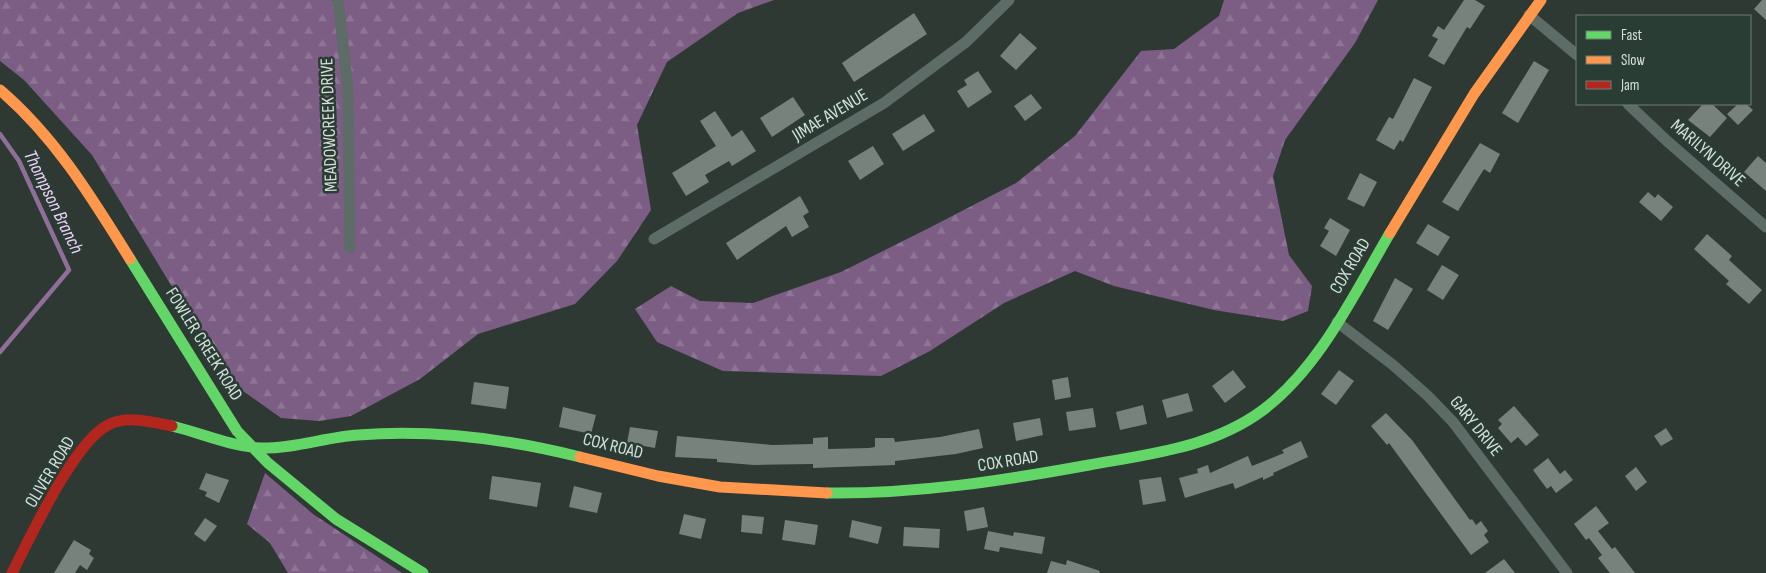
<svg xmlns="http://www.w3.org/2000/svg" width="1766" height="573" font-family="'Sofia Sans Condensed',sans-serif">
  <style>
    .forest { fill: url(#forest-firs) }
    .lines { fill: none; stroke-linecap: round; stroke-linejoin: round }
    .stream { stroke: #8f6e98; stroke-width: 4.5 }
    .building { fill: #78827d }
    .street { stroke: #5d6c66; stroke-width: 11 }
    .fast { stroke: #63d668; stroke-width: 11 }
    .slow { stroke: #ff974d; stroke-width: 11 }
    .jam { stroke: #b3261e; stroke-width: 11 }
    .labels { text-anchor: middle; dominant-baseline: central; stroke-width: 5; stroke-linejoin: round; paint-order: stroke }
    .street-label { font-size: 18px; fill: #d5e0da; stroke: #2a3d34 }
    .water-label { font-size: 19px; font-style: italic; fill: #f3d1fb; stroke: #2a3d34 }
  </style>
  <defs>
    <pattern id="forest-firs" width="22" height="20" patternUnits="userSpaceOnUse" patternTransform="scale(1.25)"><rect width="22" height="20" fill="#7c5d84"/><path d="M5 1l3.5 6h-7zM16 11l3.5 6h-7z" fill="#8e7495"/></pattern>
  </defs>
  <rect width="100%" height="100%" fill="#2e3934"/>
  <path class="forest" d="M0,0H774L738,13L667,62L637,125L651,210L617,261L575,304L478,334L420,379L351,416L319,421L281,418L243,391L197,328L92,155L24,80L0,61Z
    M1224,0H1378L1355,43L1285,140L1273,176L1289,255L1312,286L1308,311L1283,321L1214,310L1114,286L1075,271L1004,303L930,351L881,376L723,371L657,342L635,309L671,286L700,301L753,303L841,272L927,229L1016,183L1075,136L1141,51L1174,49L1219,16Z
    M265,473L313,514L402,573H288L270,543L247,524Z"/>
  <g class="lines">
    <path class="stream" d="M0,134L19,161L69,270L0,352"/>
  </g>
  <path class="building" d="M1464,0H1475L1485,6L1470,29L1467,27L1444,65L1428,56L1438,39L1432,36L1438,26L1444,30Z
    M1762,0H1766V20L1754,9Z
    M914,13L927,34L854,82L842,63Z
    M1020,33L1037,48L1016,70L1000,56Z
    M1534,61L1549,70L1518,123L1502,113Z
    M978,71L992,92L968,108L957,91L967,85L964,80Z
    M1414,78L1432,87L1403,142L1400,140L1394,150L1376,140L1389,117L1393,119Z
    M1031,94L1042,108L1025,121L1014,106Z
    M793,97L805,115L772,137L760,118Z
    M1703,104H1712L1727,118L1710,137L1688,120Z
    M1738,104H1746L1753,110L1738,125L1727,114Z
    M715,111L732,137L742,130L756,151L732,166L729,161L705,175L709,182L686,196L672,173L716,146L700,121Z
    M924,114L935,131L903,151L892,134Z
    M1480,143L1500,154L1490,173L1484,169L1458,211L1442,202Z
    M873,146L884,164L860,180L848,161Z
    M1758,156L1766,163V191L1744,172Z
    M1360,173L1377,182L1364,207L1347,199Z
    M1648,192L1655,198L1658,194L1673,207L1661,221L1639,202Z
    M800,196L809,212L803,216L809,227L792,237L786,226L737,260L726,243Z
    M1330,218L1350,230L1336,256L1320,246L1329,231L1324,228Z
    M1428,224L1450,237L1438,256L1416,243Z
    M1707,234L1732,256L1729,260L1762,290L1749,304L1726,284L1729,281L1694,249Z
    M1442,265L1459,275L1443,300L1427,290Z
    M1395,278L1413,289L1388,330L1373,321Z
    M1233,370L1246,387L1225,403L1212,386Z
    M1339,370L1354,381L1336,405L1321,394Z
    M1068,377L1071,397L1055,400L1052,380Z
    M474,382L509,387L506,409L471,404Z
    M1188,393L1193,411L1167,418L1162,400Z
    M1143,405L1147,424L1120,430L1116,412Z
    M1514,406L1539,435L1526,446L1518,437L1511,443L1498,428L1502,424L1498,420Z
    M563,407L596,415L591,434L559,427Z
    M1093,408L1096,427L1069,431L1066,412Z
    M1386,413L1412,440L1470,520L1472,519L1476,525L1481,521L1488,531L1484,535L1489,542L1471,555L1389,443L1387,445L1371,426Z
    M1040,418L1043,435L1016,441L1013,423Z
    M630,427L658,431L655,448L627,443Z
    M1666,428L1673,439L1661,446L1654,436Z
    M979,429L983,448L956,454L895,461V465L813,468V464L754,465L717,462V459L675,457L677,436L772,445L813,444V438L828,437V449L869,448L875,447V438H894L895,442L940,437Z
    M1301,441L1308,457L1273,473L1274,475L1263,480V477L1235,489L1233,483L1185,498L1179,478L1198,473L1197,469L1208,465L1210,473L1248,456L1252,466L1284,453L1282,450Z
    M1548,458L1560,474L1565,470L1573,480L1556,493L1551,486L1547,489L1533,470Z
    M1636,467L1647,482L1636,491L1625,476Z
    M206,473L229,480L219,503L205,496L207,492L199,489Z
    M492,476L541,483L537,507L489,499Z
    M1161,477L1166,501L1143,505L1139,480Z
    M574,486L602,493L597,513L569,507Z
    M1596,506L1609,523L1598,531L1612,549L1615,547L1635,573H1610L1598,558L1602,555L1589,538L1586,540L1574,524Z
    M984,507L988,527L967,531L964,511Z
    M684,514L706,519L701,539L679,534Z
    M742,515L764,517L762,534L741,532Z
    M205,518L217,526L205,542L194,534Z
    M785,520L818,525L815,545L782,540Z
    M852,520L882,527L878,544L849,537Z
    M904,527L940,529L939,548L903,546Z
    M988,531L1013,536L1014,532L1045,537L1042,554L1000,547L999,552L984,549Z
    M74,540L91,550L89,554L94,558L87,570L80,565L75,573H54Z
    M1504,559L1515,573H1485Z
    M1067,560L1100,571L1099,573H1047L1051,561L1066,565Z"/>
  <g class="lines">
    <path class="street" d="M338,0L348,89L350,248
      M1529,15L1577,55
      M1628,104L1667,141L1766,227
      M654,239L884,103L966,42L1009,0
      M1337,322L1393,365L1428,396L1453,422L1567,573"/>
    <path class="fast" d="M130,259L237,431L268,463L336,519L423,573
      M172,426C201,433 230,446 260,448C293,449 326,437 358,435C432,429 508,439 580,457
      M827,493C916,494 1001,481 1089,465C1149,454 1212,448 1263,410C1320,367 1354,294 1390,233"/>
    <path class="slow" d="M0,90C56,138 92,198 130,259
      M1390,233L1474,94L1541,0
      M580,457L658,476L720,487L827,493"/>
    <path class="jam" d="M12,573C30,538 74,442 108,425C127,415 152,422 172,426"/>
  </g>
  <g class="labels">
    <g class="street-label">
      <text transform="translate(830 115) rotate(-31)">JIMAE AVENUE</text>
      <text transform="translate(329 125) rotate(-92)">MEADOWCREEK DRIVE</text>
      <text transform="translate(1708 153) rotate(41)">MARILYN DRIVE</text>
      <text transform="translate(1350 266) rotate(-59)">COX ROAD</text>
      <text transform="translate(204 344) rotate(58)">FOWLER CREEK ROAD</text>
      <text transform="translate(1476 426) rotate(51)">GARY DRIVE</text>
      <text transform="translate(613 446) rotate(14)">COX ROAD</text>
      <text transform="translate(1008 461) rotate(-9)">COX ROAD</text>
      <text transform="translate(50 472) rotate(-59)">OLIVER ROAD</text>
    </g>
    <g class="water-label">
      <text transform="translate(53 202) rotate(64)">Thompson Branch</text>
    </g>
  </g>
  <rect x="1576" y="15" width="175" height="90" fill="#2a3d34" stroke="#6e7e76"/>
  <rect x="1586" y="31" width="25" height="8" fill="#63d668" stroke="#6e7e76"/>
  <text x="1621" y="40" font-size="15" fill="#d5e0da">Fast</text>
  <rect x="1586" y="56" width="25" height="8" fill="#ff974d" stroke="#6e7e76"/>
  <text x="1621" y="65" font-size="15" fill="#d5e0da">Slow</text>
  <rect x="1586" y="81" width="25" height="8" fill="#b3261e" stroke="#6e7e76"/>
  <text x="1621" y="90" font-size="15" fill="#d5e0da">Jam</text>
</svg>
